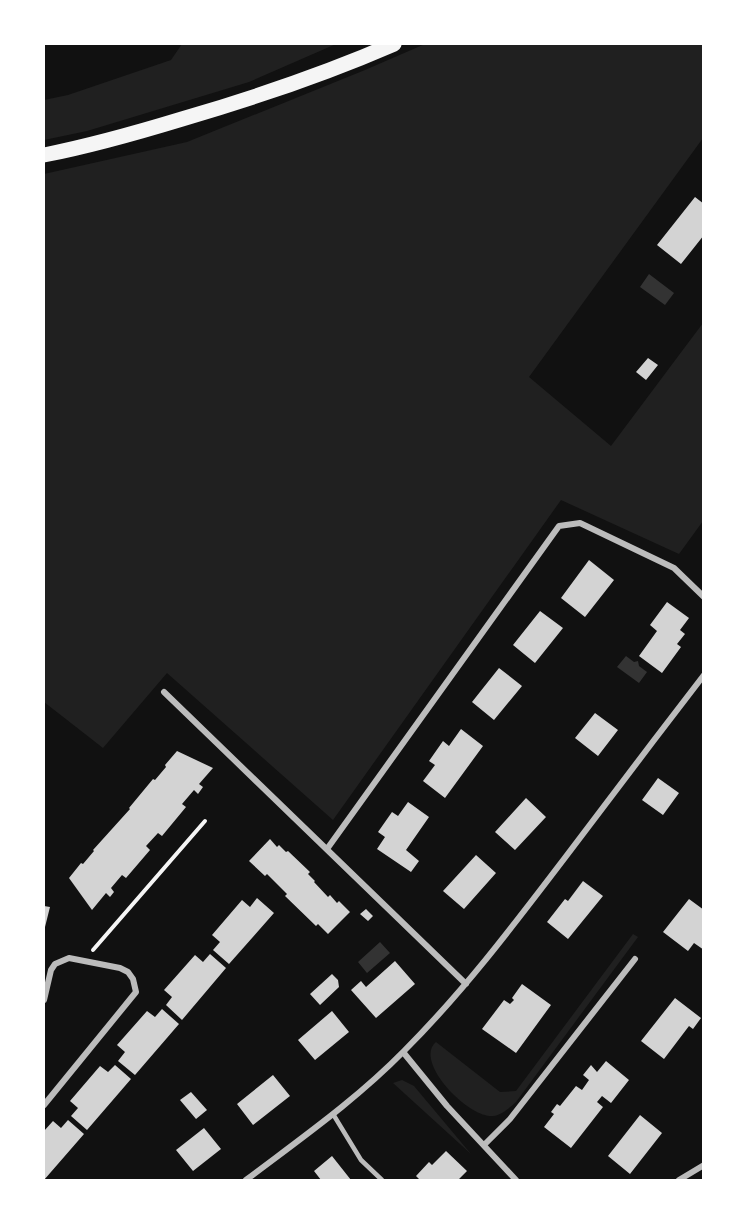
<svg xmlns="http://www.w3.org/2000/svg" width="747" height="1224" font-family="'Work Sans',sans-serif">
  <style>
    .green { fill: #202020 }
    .water { fill: #333 }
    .building { fill: #d3d3d3 }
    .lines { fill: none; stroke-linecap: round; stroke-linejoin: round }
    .path { stroke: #f5f5f5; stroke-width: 4 }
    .service { stroke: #bcbcbc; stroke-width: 4.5 }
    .minor { stroke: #bcbcbc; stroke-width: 6 }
    .primary { stroke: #f5f5f5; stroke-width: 15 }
  </style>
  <rect width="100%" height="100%" fill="#111"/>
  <path class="green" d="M182,44H336L249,82L87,131L44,140V100L68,95L171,60Z
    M425,44H703V138L529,377L611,446L703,323V521L679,554L561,500L333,820L167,673L103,748L44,702V174L187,142L365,70Z
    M633,934L638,937L516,1102C509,1108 502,1115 493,1116C468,1118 413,1061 436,1042L500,1092L516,1091Z
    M402,1080L414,1086L471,1154L393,1083Z"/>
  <path class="water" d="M649,274L674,293L665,305L640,287Z
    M626,656L634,662L638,661L639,666L647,672L639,683L617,667Z
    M380,942L390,953L367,973L358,962Z"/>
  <path class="building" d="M695,197L704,204V235L681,264L657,245Z
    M648,358L658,365L646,380L636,372Z
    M589,560L614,580L585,617L561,598Z
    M667,602L689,618L680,630L685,634L677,644L681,647L662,673L639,656L657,631L650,625Z
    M540,611L563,628L535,663L513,645Z
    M499,668L522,686L494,720L472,702Z
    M595,713L618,730L598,756L575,738Z
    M461,729L483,746L445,798L423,781L435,765L429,761L443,741L449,746Z
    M177,751L213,768L199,784L203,787L198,794L194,790L182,804L186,807L162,836L158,833L146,846L150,850L126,878L122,875L111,888L114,892L110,897L106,893L92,910L69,878L81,863L83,864L94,851L93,850L130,809L129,808L153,779L155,780L166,767L165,765Z
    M658,778L679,793L663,815L642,800Z
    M526,798L546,817L515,850L495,832Z
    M408,802L429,817L406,850L419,861L411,872L377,849L385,837L378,832L392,812L398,816Z
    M270,839L277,847L279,845L286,852L288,851L310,872L308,874L315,881L314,882L328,897L330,895L337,903L339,901L350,912L328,934L318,924L316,926L285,896L287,894L267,874L265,876L249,861Z
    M476,855L496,873L464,909L443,891Z
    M583,881L603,896L568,939L547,922L565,899L568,901Z
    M257,898L274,913L229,964L213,950L220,942L212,935L242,900L250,907Z
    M689,899L704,910V950L694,943L688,951L663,932Z
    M44,906L50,907L44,931Z
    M366,909L373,916L368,921L360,914Z
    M210,954L226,968L182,1020L166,1005L172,997L164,990L195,955L203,962Z
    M395,961L415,984L376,1018L351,990L361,981L366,987Z
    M332,974L338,980L339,987L320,1005L310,994Z
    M522,984L551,1005L516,1053L482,1029L504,1000L510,1004L514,1000L512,998Z
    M675,998L701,1018L693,1029L689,1026L664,1059L641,1041Z
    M162,1009L179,1024L135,1075L118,1061L125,1052L117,1045L147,1011L155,1017Z
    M332,1011L349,1032L315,1060L298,1040Z
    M606,1061L629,1080L611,1103L602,1096L597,1102L603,1107L571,1148L544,1127L554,1114L551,1112L557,1104L560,1106L576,1086L582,1090L589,1080L583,1075L591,1065L597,1072Z
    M115,1065L131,1079L87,1130L71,1116L78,1108L70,1101L100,1066L108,1072Z
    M273,1075L290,1096L253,1125L237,1104Z
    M191,1092L207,1110L196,1119L180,1100Z
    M640,1115L662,1133L630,1174L608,1156Z
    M68,1120L84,1134L44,1180V1131L53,1121L61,1128Z
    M204,1128L221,1149L193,1171L176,1150Z
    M446,1151L467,1171L458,1180H420L416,1176L429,1162L432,1165Z
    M332,1156L351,1180H321L314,1171Z"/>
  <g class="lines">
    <path class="path" d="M93,950L205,821"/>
    <path class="service" d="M333,1114L361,1160L382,1180"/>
    <path class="minor" d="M164,692L466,984
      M327,849L559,526L580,523L674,568L704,597
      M44,1000L51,970L55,964L69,958L120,968L128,972L133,979L136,992L44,1105
      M403,1052L447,1106L516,1180
      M484,1145L510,1119L635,959
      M246,1180C300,1139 356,1100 404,1051C463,992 513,926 564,859C610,798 657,736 704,675
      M679,1180L704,1165"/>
    <path class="primary" d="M44,155C90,146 136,133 182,119C254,98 325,74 394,44"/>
  </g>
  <rect width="747" height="1224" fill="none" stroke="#ffffff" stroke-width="90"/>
</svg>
